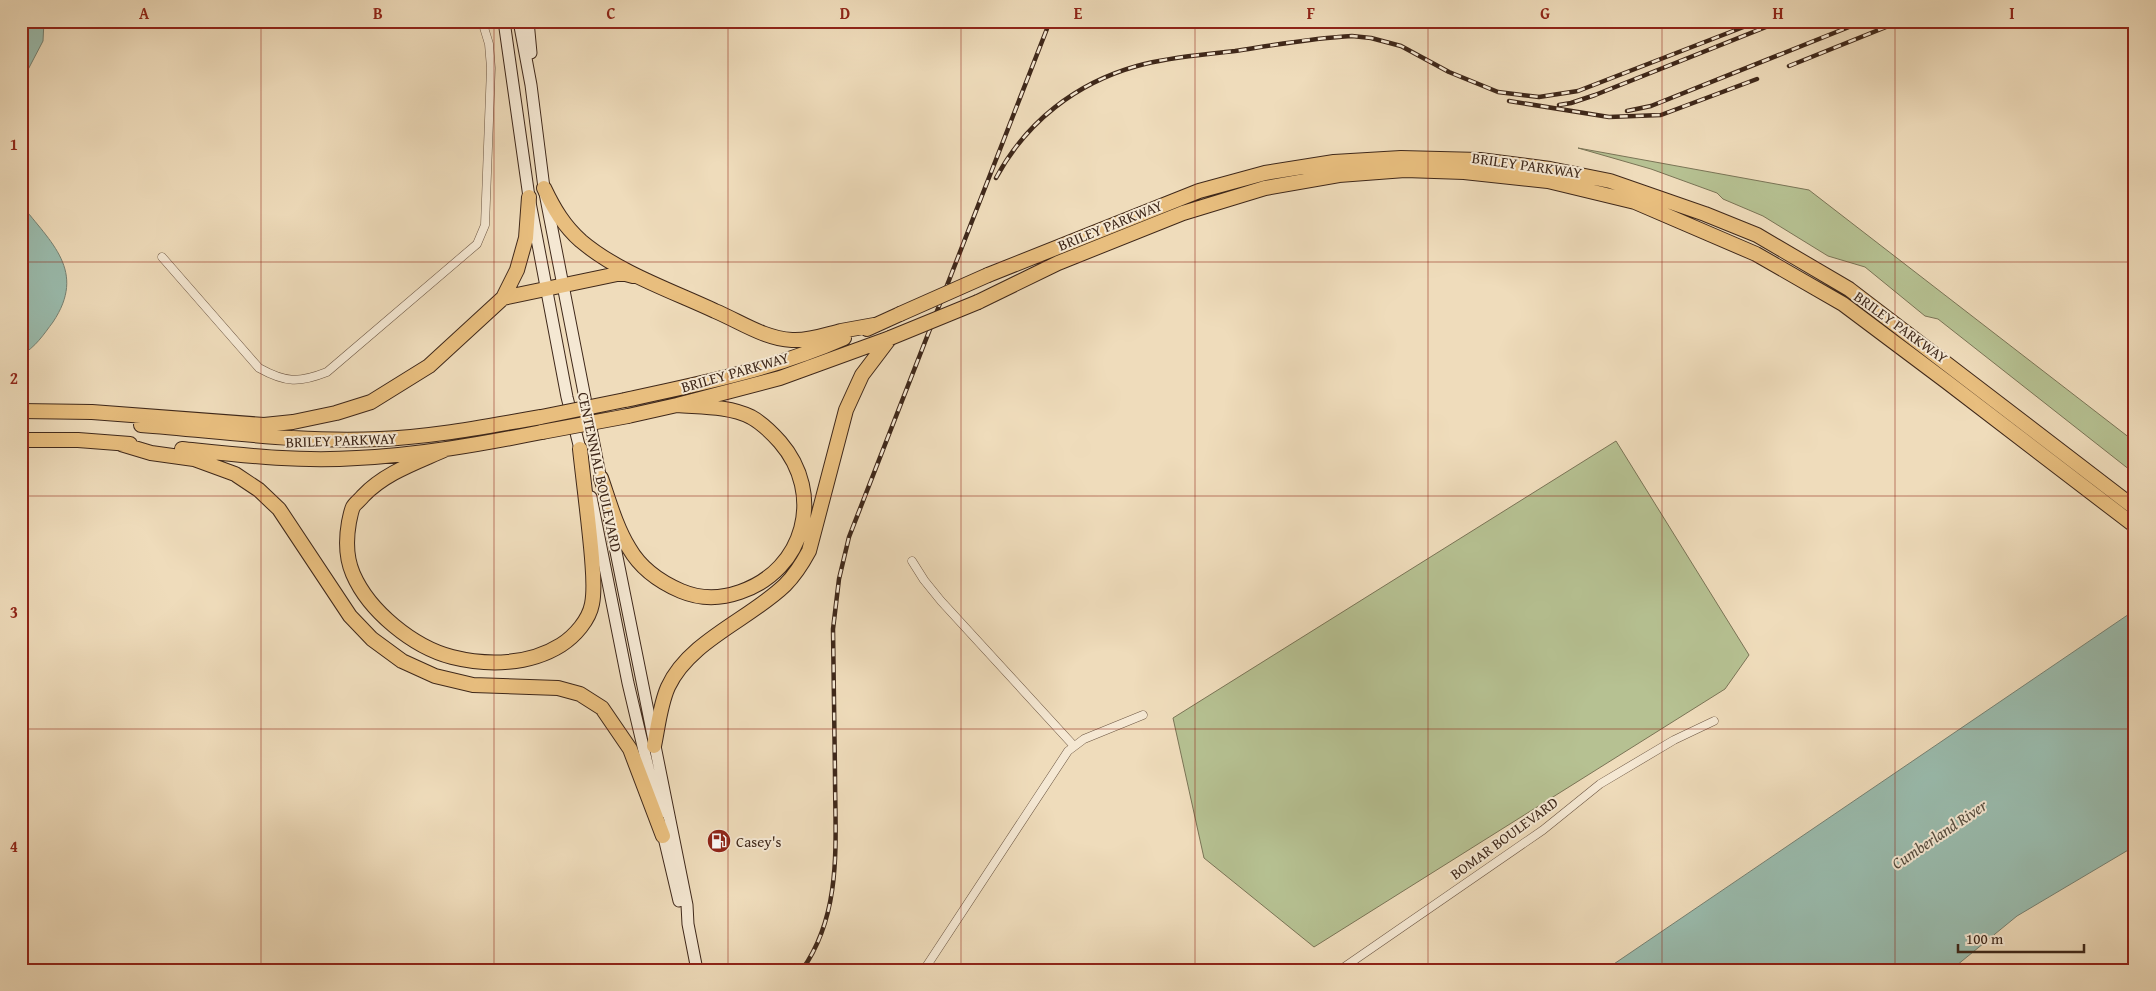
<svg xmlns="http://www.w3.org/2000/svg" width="2156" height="991" font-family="'Gentium Book Plus',serif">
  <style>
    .green { fill: #b6c192; stroke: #7a7456 }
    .water { fill: #9abcae; stroke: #768173 }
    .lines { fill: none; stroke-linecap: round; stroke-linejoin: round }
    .minor-casing { stroke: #6b5542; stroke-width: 9 }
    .secondary-casing { stroke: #3f281a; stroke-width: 13 }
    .motorway-casing { stroke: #3f281a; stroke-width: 16 }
    .minor { stroke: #f5e8d3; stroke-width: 8 }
    .secondary { stroke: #f5e8d3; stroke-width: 11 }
    .motorway { stroke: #e8be7e; stroke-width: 14 }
    .rail-casing { stroke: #3f281a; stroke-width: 4.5 }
    .rail { stroke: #f5e8d3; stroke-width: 2.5; stroke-dasharray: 8; stroke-linecap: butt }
    .motorway-bridge-casing { stroke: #3f281a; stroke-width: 16; stroke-linecap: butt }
    .motorway-bridge { stroke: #e8be7e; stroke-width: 14 }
    .grid { fill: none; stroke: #8f2418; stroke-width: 1; stroke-opacity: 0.55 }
    .labels { text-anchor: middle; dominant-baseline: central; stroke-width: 4; stroke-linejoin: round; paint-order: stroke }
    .street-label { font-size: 15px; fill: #3f281a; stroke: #f5e8d3 }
    .poi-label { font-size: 15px; fill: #3f281a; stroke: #f5e8d3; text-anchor: start }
    .water-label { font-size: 16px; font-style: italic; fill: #564d3f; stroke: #f5e8d3 }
    .neatline { fill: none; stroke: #8f2418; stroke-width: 2 }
    .grid-label { font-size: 16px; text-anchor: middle; font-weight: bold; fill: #8f2418 }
  </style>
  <rect width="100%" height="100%" fill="#efdcbb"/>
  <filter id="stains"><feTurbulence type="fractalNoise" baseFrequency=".004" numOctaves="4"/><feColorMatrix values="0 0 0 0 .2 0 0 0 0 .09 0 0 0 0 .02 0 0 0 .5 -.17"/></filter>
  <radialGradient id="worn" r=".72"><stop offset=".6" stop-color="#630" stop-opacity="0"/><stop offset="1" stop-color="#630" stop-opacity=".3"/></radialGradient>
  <path class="green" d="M1578,148L1809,190L2135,442V474L1938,319L1925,316L1865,267L1828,256L1763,216L1723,199L1717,193L1651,169Z
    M1616,441L1749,655L1725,689L1314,947L1204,858L1173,718Z"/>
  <path class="water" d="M21,21H44L43,41L21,83Z
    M21,204C51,243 87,271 53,322C44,334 35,348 21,355Z
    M2135,610V846L2017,916L1951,970H1605Z"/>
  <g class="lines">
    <g class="minor-casing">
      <path id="minor" d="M162,257L259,368C286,383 299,383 327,372L477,244L485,225L491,68L489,44L482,21
        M912,561L924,580L941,601L1074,746
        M924,970L1068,751L1084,739L1143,715
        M1340,970L1543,830L1600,784L1674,740L1714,721"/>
    </g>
    <g class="secondary-casing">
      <path id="secondary" d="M504,21L529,197L567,397L582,457
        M519,21L531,85L544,188L602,485
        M528,21L531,53
        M591,497L628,683L659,814
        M608,512L687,905L688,924L697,970
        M662,829L679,901"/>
    </g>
    <g class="motorway-casing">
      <path id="motorway" d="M544,188C554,209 564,226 581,241C619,273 670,290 715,311C741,322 763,338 792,340C809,341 825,335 841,331C852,329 863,327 874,325
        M988,275L1199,191L1265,173L1334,162L1401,158L1480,160L1550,169L1610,181L1705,214L1757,235L1849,289L2135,508
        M503,298L622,273L633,276
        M978,302L1058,263L1183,213L1265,188L1339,175L1405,170L1464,172L1548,181L1635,202L1756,254L1843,304L1947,382L2135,526
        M867,329L900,314
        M625,400C700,384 774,369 844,338
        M21,411L92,412L264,425L293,422L336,413L371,402L429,366L503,298L517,270L526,238L529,197
        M628,416L677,405L780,378L890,338
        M141,425C221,431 300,443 380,439C434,437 487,426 541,417
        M21,440H78L130,444
        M121,444L151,453L194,459L235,474L259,490L279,509L350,616L372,639L402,661L435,676L473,685L558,688L580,694L602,708L630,749L663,836
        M182,449C240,455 298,462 357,458C420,455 481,444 542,432
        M444,450C415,463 385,473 363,496C360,500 355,503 353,507C351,511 350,518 349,522C346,539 346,558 353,574C369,611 413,647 452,657C488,666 529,665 561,645C575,636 589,620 592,604C595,589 593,573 592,558C589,522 584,486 580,449
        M601,478C609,501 616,527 629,548C641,569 660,582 681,591C700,599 720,599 740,592C805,570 825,494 780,442C772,433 762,423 751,417C729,406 701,407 677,405
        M654,746C658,727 660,705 668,687C689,641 750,619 785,585C795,575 802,564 809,551L846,410L862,375L890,338"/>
    </g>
    <use href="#minor" class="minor"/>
    <use href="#secondary" class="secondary"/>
    <use href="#motorway" class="motorway"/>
    <g class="rail-casing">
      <path id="rail" d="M1789,66L1901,21
        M1509,101L1609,117L1661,115L1757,79
        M1559,105L1571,103L1595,95L1781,21
        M1627,111L1651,106L1864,21
        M996,178C1026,122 1076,83 1137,66C1169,57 1203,55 1235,51C1274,45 1313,38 1352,36L1371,38L1401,46L1449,72L1498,92L1539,97L1578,91L1759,21
        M802,970C843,912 835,841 835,774C834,726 834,677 833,629L839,579L849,537L1050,21"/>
    </g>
    <use href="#rail" class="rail"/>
    <g class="motorway-bridge-casing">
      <path id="motorway-bridge" d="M900,314L988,275
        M890,338L978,302
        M541,417L625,400
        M542,432L628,416"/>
    </g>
    <use href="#motorway-bridge" class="motorway-bridge"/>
  </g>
  <path class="grid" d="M261,21V970M494,21V970M728,21V970M961,21V970M1195,21V970M1428,21V970M1662,21V970M1895,21V970M21,262H2135M21,496H2135M21,729H2135"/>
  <defs>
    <g id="fuel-disc" transform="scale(1.25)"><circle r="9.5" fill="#8f2418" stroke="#f5e8d3"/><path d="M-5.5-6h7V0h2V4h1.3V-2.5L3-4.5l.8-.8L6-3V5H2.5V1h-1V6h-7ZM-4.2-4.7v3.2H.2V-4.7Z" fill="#fff"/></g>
  </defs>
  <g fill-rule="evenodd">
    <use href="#fuel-disc" x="719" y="841"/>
  </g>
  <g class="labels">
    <g class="street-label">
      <text transform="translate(1527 165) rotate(8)">BRILEY PARKWAY</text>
      <text transform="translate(1110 225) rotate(-22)">BRILEY PARKWAY</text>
      <text transform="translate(1901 327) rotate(36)">BRILEY PARKWAY</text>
      <text transform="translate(735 372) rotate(-16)">BRILEY PARKWAY</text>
      <text transform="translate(341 440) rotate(-2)">BRILEY PARKWAY</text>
      <text transform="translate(600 472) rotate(78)">CENTENNIAL BOULEVARD</text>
      <text transform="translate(1504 838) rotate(-36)">BOMAR BOULEVARD</text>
    </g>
    <g class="poi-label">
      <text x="736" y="841">Casey's</text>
    </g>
    <g class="water-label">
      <text transform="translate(1939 834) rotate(-34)">Cumberland River</text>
    </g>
  </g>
  <rect width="2156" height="991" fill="none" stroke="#efdcbb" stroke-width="55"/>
  <path d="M1958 944v8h126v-8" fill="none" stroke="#3f281a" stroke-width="2.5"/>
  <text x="1966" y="944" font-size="15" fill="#3f281a" stroke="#f5e8d3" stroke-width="4" paint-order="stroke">100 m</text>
  <rect x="28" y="28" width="2100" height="936" class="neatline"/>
  <g class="grid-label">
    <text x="144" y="19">A</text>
    <text x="378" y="19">B</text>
    <text x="611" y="19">C</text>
    <text x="845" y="19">D</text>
    <text x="1078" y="19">E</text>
    <text x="1311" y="19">F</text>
    <text x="1545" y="19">G</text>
    <text x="1778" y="19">H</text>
    <text x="2012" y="19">I</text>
    <text x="14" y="150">1</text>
    <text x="14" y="384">2</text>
    <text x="14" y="618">3</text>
    <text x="14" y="852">4</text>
  </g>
  <rect width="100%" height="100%" filter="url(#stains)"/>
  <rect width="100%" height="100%" fill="url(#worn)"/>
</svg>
